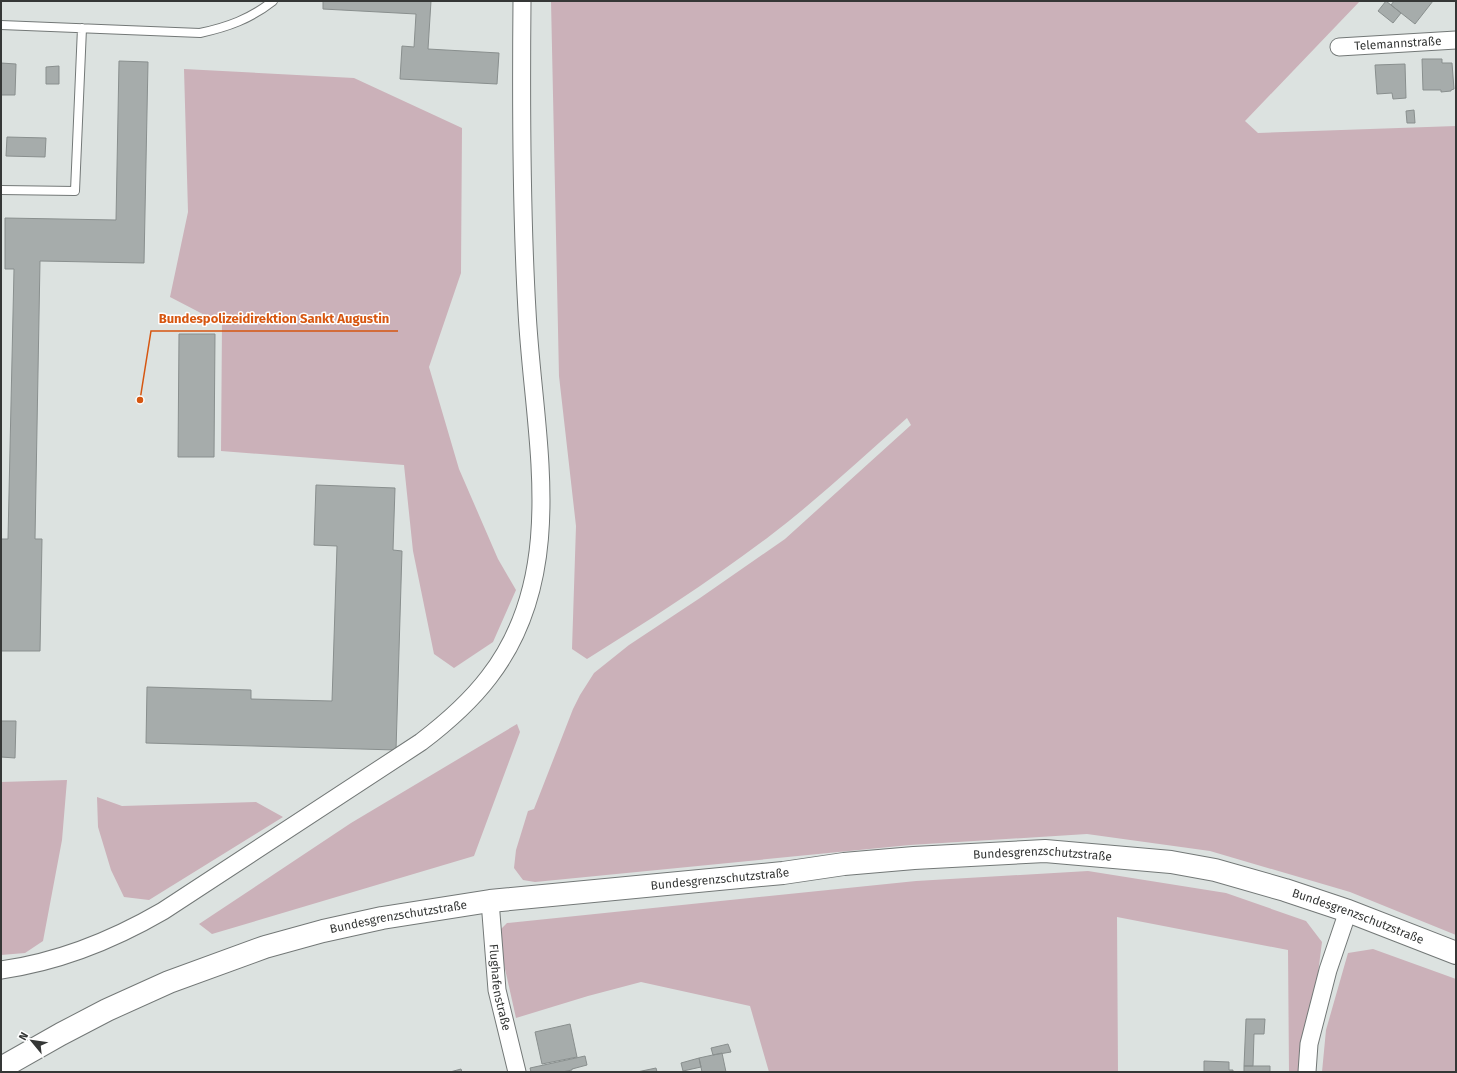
<svg xmlns="http://www.w3.org/2000/svg" width="1457" height="1073" font-family="'Fira Sans',sans-serif">
  <style>
    .green { fill: #cbb1b9 }
    .building { fill: #a6acab; stroke: #898f8e }
    .lines { fill: none; stroke-linecap: round; stroke-linejoin: round }
    .lane-casing { stroke: #737877; stroke-width: 10 }
    .street-casing { stroke: #737877; stroke-width: 19 }
    .secondary-casing { stroke: #737877; stroke-width: 24 }
    .lane { stroke: #fff; stroke-width: 8 }
    .street { stroke: #fff; stroke-width: 17 }
    .secondary { stroke: #fff; stroke-width: 22 }
    .labels { text-anchor: middle; dominant-baseline: central; stroke-width: 3; stroke-linejoin: round; paint-order: stroke }
    .street-label { font-size: 12px; fill: #353736; stroke: #fff }
    .leader { fill: none; stroke: #d65610; stroke-width: 1.5 }
    .callout-dot { fill: #d65610; stroke: #fff; stroke-width: 1.5 }
    .callout-label { font-size: 13px; text-anchor: middle; font-weight: bold; fill: #d65610; stroke: #fff; stroke-width: 3; stroke-linejoin: round; paint-order: stroke }
  </style>
  <rect width="100%" height="100%" fill="#dce2e0"/>
  <path class="green" d="M551,1H1360L1245,121L1258,133L1456,126V935L1350,892L1210,851L1087,834L910,845L535,882L523,880L514,868L516,850L528,811L534,809L573,709L580,695L594,673L629,645L700,598L785,539L911,425L907,418C862,458 818,499 771,535C712,580 650,620 587,659L572,649L576,526L559,376Z
    M184,69L354,78L462,128L461,273L429,367L459,469L498,559L516,590L493,642L454,668L434,654L413,551L404,465L221,451L222,324L170,297L188,212Z
    M517,724L520,732L474,856L212,934L199,924L351,823Z
    M67,780L62,840L43,941L25,953L1,955V782Z
    M97,797L122,806L256,802L283,817L149,900L124,897L111,870L98,827Z
    M1088,871L1226,893L1306,921L1322,942L1309,1044L1307,1072H1289L1288,950L1117,917L1118,1072H769L750,1006L641,982L588,996L516,1018L497,933L507,923L916,881Z
    M1373,949L1456,979V1072H1322L1326,1030L1348,953Z"/>
  <path class="building" d="M323,1H431L428,49L499,53L497,84L400,79L402,46L414,47L416,14L323,9Z
    M1386,1L1401,13L1393,23L1378,11Z
    M1394,1H1433L1415,24L1391,5Z
    M1422,59H1442V63H1452L1454,89L1451,90V91L1441,92V90H1423Z
    M119,61L148,62L144,263L40,261L35,539H42L40,651H1V539H8L14,269H5V218L116,220Z
    M1,63L16,64L15,95H1Z
    M1405,64L1406,98L1393,99L1392,93L1377,94L1375,65Z
    M59,66V84H46V67Z
    M1414,110L1415,123H1407L1406,111Z
    M7,137L46,138L45,157L6,156Z
    M179,334H215L214,457H178Z
    M316,485L395,488L393,550L402,551L396,750L146,743L147,687L251,690V699L332,701L337,546L314,545Z
    M1,721H16L15,758L1,757Z
    M1246,1019H1265L1264,1034H1254L1253,1066H1244Z
    M570,1024L577,1057L542,1064L535,1032Z
    M728,1044L731,1052L713,1055L711,1048Z
    M722,1053L726,1072H702L699,1058Z
    M585,1056L587,1065L572,1069V1070L562,1072H531L530,1068Z
    M699,1058L701,1067L683,1071L681,1063Z
    M1204,1061L1229,1062V1070H1233V1072H1204Z
    M1244,1066H1270V1072H1244Z
    M656,1068L657,1072H637Z
    M461,1069L462,1072H450Z"/>
  <g class="lines">
    <g class="lane-casing">
      <path id="lane" d="M1,25L200,33C228,27 250,19 273,1
        M1,190L75,191L82,28"/>
    </g>
    <g class="street-casing">
      <g id="street">
        <path id="s1" d="M1339,47L1456,40"/>
        <path id="s2" d="M490,901L497,990L517,1072"/>
        <path d="M1,970C58,962 113,940 163,911L421,742C446,723 470,702 489,677C571,571 533,433 527,311C521,208 521,104 522,1"/>
        <path d="M1307,1072L1309,1044L1328,970L1348,911"/>
      </g>
    </g>
    <g class="secondary-casing">
      <g id="secondary">
        <path id="s3" d="M1,1068L61,1034L107,1010L169,982L265,947L323,931L382,918L490,901L783,873L844,864L914,858L1045,851L1171,862L1215,870L1285,890L1348,911L1456,953"/>
      </g>
    </g>
    <use href="#lane" class="lane"/>
    <use href="#street" class="street"/>
    <use href="#secondary" class="secondary"/>
  </g>
  <g class="labels">
    <g class="street-label">
      <text stroke="none"><textPath href="#s1" startOffset="59">Telemannstraße</textPath></text>
      <text stroke="none"><textPath href="#s3" startOffset="1076">Bundesgrenzschutzstraße</textPath></text>
      <text stroke="none"><textPath href="#s3" startOffset="752">Bundesgrenzschutzstraße</textPath></text>
      <text stroke="none"><textPath href="#s3" startOffset="428">Bundesgrenzschutzstraße</textPath></text>
      <text stroke="none"><textPath href="#s3" startOffset="1400">Bundesgrenzschutzstraße</textPath></text>
      <text stroke="none"><textPath href="#s2" startOffset="87">Flughafenstraße</textPath></text>
    </g>
  </g>
  <path class="leader" d="M140 400L151 331H398"/>
  <circle class="callout-dot" cx="140" cy="400" r="4"/>
  <g class="callout-label">
    <text x="274" y="323">Bundespolizeidirektion Sankt Augustin</text>
  </g>
  <rect width="1457" height="1073" fill="none" stroke="#353736" stroke-width="4"/>
  <g transform="translate(32 1041) rotate(299)" stroke="#ffffff" stroke-width="3" paint-order="stroke">
  <path d="M0-3L7 15L0 10L-7 15Z" fill="#353736"/>
  <text y="-6" font-size="11" font-weight="bold" text-anchor="middle" fill="#353736">N</text>
  </g>
</svg>
